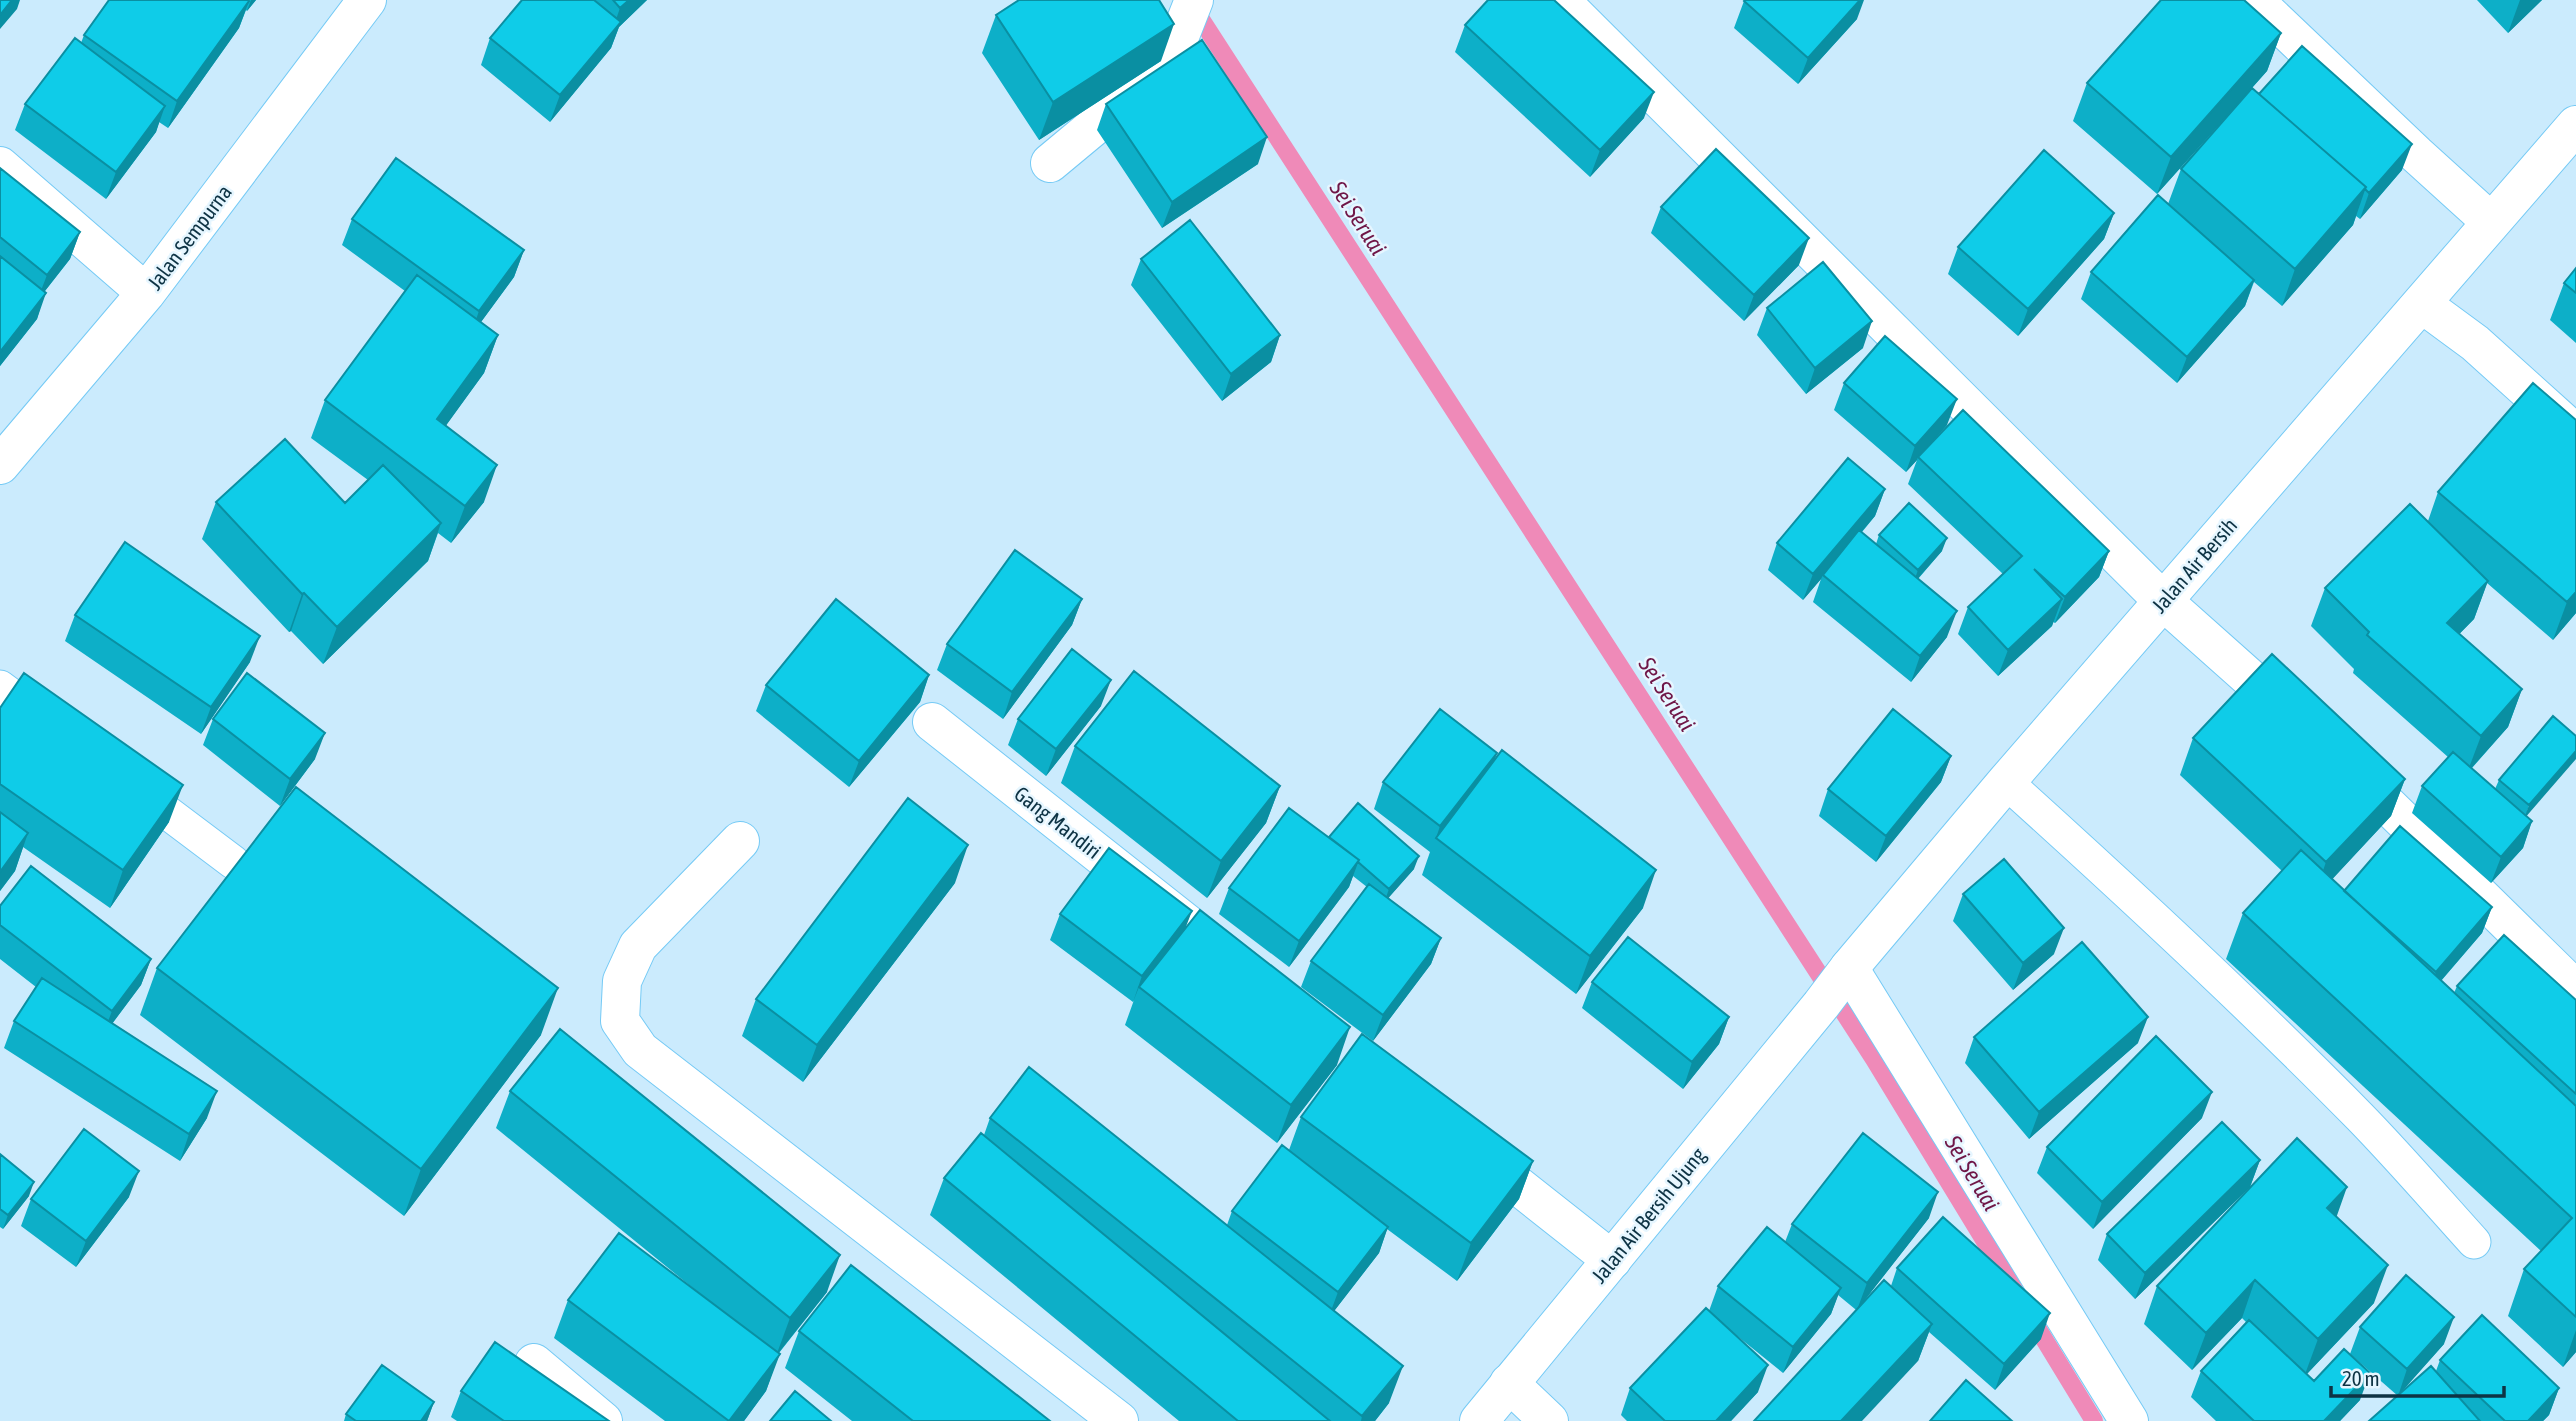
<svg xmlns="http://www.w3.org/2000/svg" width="2576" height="1421" font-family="'Asap Condensed',sans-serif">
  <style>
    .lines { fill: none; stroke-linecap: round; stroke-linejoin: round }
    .stream { stroke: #ef8ab8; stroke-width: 18 }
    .service-casing { stroke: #75caf5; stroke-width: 35 }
    .minor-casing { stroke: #75caf5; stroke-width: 40 }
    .tertiary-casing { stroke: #75caf5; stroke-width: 40 }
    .service { stroke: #fff; stroke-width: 33 }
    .minor { stroke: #fff; stroke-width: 38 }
    .tertiary { stroke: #fff; stroke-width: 38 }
    .wall { fill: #0dafc8 }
    .shaded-wall { fill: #0a8fa2 }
    .building { fill: #0fcce8; stroke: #0a8fa2; stroke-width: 2 }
    .labels { text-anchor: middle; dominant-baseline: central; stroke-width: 5; stroke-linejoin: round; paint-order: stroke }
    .street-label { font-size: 21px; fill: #0e3344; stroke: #e6f6ff }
    .water-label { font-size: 23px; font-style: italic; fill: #6f1647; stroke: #e6f6ff }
  </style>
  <rect width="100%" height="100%" fill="#cbebfd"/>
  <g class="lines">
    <path class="stream" d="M1193,7L1874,1059L2014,1289
      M2030,1316L2094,1421"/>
    <g class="service-casing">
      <path id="service" d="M0,687L46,721
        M2006,782C2127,891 2246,1001 2360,1117C2399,1157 2436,1200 2474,1242
        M136,789L233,862"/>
    </g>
    <g class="minor-casing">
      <path id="minor" d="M1560,0L2162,600L2289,713
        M2254,0L2416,154L2491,222
        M1050,163L1151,79L1166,62L1176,46L1194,0
        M0,166L146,293
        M2422,304L2475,343L2576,434
        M0,465L146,293L367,0
        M932,722L1229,957
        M2357,775L2576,990
        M740,841L638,946L622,981L620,1021L640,1050L1119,1421
        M1849,968L2129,1421
        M1483,1158L1612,1260
        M534,1363L603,1421
        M1509,1383L1549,1421"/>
    </g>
    <g class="tertiary-casing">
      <path id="tertiary" d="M1479,1421L1821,1005L1849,968L2006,782L2576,125"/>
    </g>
    <use href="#service" class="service"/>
    <use href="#minor" class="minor"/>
    <use href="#tertiary" class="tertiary"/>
  </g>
  <path class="wall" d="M109,0H256L247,11L246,10L239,28L168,128L159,122L156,132L106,199L15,130L25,104L81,43L84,35Z
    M522,0H647L619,27L611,48L550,122L481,65L490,38Z
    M2477,0H2542L2508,33Z
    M1744,1L1857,19L1798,84L1734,28Z
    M996,15L1161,61L1039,140L982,53Z
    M1465,25L1644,118L1590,177L1455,52Z
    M2281,33L2267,71L2252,88L2259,94L2402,170L2360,219L2356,216L2353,225L2282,306L2254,282L2245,306L2177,383L2081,299L2091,272L2168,204L2181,169L2235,107L2157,194L2073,121L2087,83Z
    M1106,104L1258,164L1162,228L1097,130Z
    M0,168L80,232L70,259L45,291L37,319L0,366Z
    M1661,207L1799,265L1744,321L1651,233Z
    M2114,213L2104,239L2018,336L1948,274L1958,247Z
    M352,219L524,250L514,277L481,322L498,335L484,373L446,425L484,502L451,543L438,533L428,561L323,664L291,631L289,632L202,539L216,502L345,503L368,480L311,438L325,400L405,291L342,245Z
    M1141,259L1280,335L1271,362L1222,401L1131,285Z
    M2576,268V343L2550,320L2564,283Z
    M1767,308L1863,348L1806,394L1757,335Z
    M1844,383L1947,425L1935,439L2109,551L2099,577L2055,623L2053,622L2052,626L1998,676L1958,634L1968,607L2003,574L1908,484L1917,460L1906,472L1834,410Z
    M2576,420V613L2553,640L2487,583L2474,619L2459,634L2522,689L2508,727L2472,768L2495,789L2499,780L2553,716L2526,816L2532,821L2523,848L2491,883L2412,813L2422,786L2448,757L2353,673L2354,669L2311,626L2325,588L2428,521L2438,492Z
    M1885,489L1875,516L1862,532L1876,544L1879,535L1942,551L1918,579L1947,637L1911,682L1813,602L1821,579L1803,600L1768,570L1777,543Z
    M1082,599L1072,625L1003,719L937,670L947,644Z
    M75,615L250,662L201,734L65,641Z
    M929,675L920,702L849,787L756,711L766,685Z
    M1101,706L1046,776L1008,745L1018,719Z
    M0,708L169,822L110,908L23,847L15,871L0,891Z
    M213,719L315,759L280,806L203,745Z
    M2193,738L2405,779L2391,816L2332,879L2344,891L2492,907L2482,933L2441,981L2454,993L2457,986L2576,1000V1352L2563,1367L2508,1316L2524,1269L2541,1251L2226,959L2243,913L2282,871L2180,775Z
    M1075,746L1280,786L1266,823L1207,898L1061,783Z
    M1951,756L1941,782L1876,862L1819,816L1828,789Z
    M1495,760L1643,908L1576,994L1422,875L1430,852L1374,809L1383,782Z
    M1329,838L1414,869L1388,898L1441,938L1431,964L1373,1041L1301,987L1311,961L1367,887L1353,876L1349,887L1289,967L1219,914L1229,888Z
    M955,883L803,1082L742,1036L756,999Z
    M1963,894L2054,954L2013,990L1953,921Z
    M0,906L151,959L141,985L112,1024L207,1118L180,1161L4,1048L14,1021L36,987L0,959Z
    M1060,914L1185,929L1337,1065L1277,1143L1125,1025L1134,1000L1133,1002L1050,940Z
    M157,968L541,1035L404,1216L140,1015Z
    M1592,982L1729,1017L1719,1044L1683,1089L1582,1008Z
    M1974,1037L2138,1043L2029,1139L1965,1063Z
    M510,1091L827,1292L779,1353L766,1391L744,1421H665L554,1338L568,1300L699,1293L496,1128Z
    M1301,1117L1533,1161L1519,1199L1457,1281L1387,1229L1379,1253L1334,1311L1389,1403L1375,1421H1179L930,1215L944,1178L984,1135L990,1118L1227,1225L1232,1211L1289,1150Z
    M2202,1118L2093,1229L2037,1173L2047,1147Z
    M0,1154L29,1196L3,1229L0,1227Z
    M2260,1160L2250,1187L2135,1299L2098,1260L2107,1234Z
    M129,1197L76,1267L21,1226L31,1199Z
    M2336,1217L2374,1303L2307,1374L2314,1381L2360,1400L2340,1421H2216L2191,1397L2201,1371L2246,1322L2242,1318L2192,1370L2144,1324L2157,1286Z
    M1929,1218L1860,1306L1891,1286L1897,1268L2041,1339L1995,1390L1929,1332L1918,1361L1838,1295L1831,1314L1783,1373L1726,1327L1758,1392L1731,1421H1627L1621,1415L1630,1388L1709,1311L1718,1286L1785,1242L1792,1224Z
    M2360,1327L2444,1344L2400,1393L2436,1371L2440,1360L2559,1388L2549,1415L2543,1421H2369L2398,1396L2350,1354Z
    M799,1331L1050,1421H852L785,1368Z
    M461,1391L609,1421H457L451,1417Z
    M434,1402L427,1421H344L346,1414Z"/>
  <path class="shaded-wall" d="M12,0H20L17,9L0,29V15Z
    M251,0H256L247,11Z
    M629,0H647L619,27L611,48L550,122L560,95L611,34L620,8Z
    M1860,0H1864L1857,19L1798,84L1808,58Z
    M2520,0H2542L2508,33Z
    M249,1L239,28L168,128L177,101Z
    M1174,24L1161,61L1039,140L1053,102Z
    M2281,33L2267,71L2157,194L2171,157Z
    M1654,92L1644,118L1590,177L1600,150Z
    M165,106L156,132L106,199L116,172Z
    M1267,137L1258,164L1162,228L1172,202Z
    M2412,144L2402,170L2360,219L2369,193Z
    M2366,187L2353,225L2282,306L2295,269Z
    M2114,213L2104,239L2018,336L2028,309Z
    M80,232L70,259L37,301L47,275Z
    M1809,238L1799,265L1744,321L1754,295Z
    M524,250L514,277L470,337L479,311Z
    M2254,280L2245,306L2177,383L2187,357Z
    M46,293L37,319L0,366V352Z
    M1872,321L1863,348L1806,394L1815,368Z
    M498,335L484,373L424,456L437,419Z
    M1280,335L1271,362L1222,401L1231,374Z
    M1957,399L1947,425L1918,458V457L1917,460L1906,472L1915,446Z
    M497,465L484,502L451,543L465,506Z
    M1885,489L1875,516L1824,576L1823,575L1821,579L1803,600L1813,574Z
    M441,523L428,561L323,664L337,627Z
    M1947,538L1942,551L1913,584L1918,570Z
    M2109,551L2099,577L2055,623L2065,597Z
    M2488,581L2474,619L2433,661L2447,623Z
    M2576,592V613L2553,640L2567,602Z
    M304,593L291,631L289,632L302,594Z
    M1082,599L1072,625L1003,719L1012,692Z
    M2062,599L2052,626L1998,676L2008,650Z
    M1957,611L1947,637L1911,682L1920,656Z
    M260,636L250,662L201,734L211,707Z
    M929,675L920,702L849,787L859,761Z
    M1111,680L1101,706L1046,776L1056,749Z
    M2522,689L2508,727L2467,773L2481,736Z
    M325,733L315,759L280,806L290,779Z
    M2576,751V759L2524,819L2529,805Z
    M1497,753L1488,780L1436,838L1440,826Z
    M1951,756L1941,782L1876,862L1886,836Z
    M2405,779L2391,816L2313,900L2326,862Z
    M183,785L169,822L110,908L123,870Z
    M1280,786L1266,823L1207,898L1221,861Z
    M2532,821L2523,848L2491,883L2501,857Z
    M28,833L15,871L0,891V872Z
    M968,845L955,883L803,1082L817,1045Z
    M1419,856L1414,869L1384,903L1389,889Z
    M1359,860L1349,887L1289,967L1299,941Z
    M1656,870L1643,908L1576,994L1590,956Z
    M2492,907L2482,933L2426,998L2436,972Z
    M1192,911L1182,937L1139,987L1133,1002L1142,976Z
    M2064,928L2054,954L2013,990L2023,963Z
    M1441,938L1431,964L1373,1041L1383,1015Z
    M151,959L141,985L102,1037L112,1011Z
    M558,988L541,1035L404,1216L421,1169Z
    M1729,1017L1719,1044L1683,1089L1692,1062Z
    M2148,1017L2138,1043L2029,1139L2039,1112Z
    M1350,1027L1337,1065L1277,1143L1291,1105Z
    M217,1091L207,1118L180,1161L189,1134Z
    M2212,1092L2202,1118L2093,1229L2102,1202Z
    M2260,1160L2250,1187L2135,1299L2145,1273Z
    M1533,1161L1519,1199L1457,1281L1471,1243Z
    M139,1171L129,1197L76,1267L86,1241Z
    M34,1182L29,1196L3,1229L8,1215Z
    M2347,1187L2334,1224L2327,1208Z
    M1938,1192L1929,1218L1857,1310L1867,1283Z
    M1388,1227L1379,1253L1328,1319L1338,1292Z
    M840,1255L827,1292L776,1356L790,1318Z
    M2388,1265L2374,1303L2304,1377L2318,1339Z
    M2255,1280L2242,1318L2192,1370L2206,1333Z
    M1841,1288L1831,1314L1783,1373L1793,1347Z
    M2050,1313L2041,1339L1995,1390L2004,1364Z
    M2454,1317L2444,1344L2398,1396L2407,1369Z
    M1932,1324L1918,1361L1862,1421H1841Z
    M2576,1330V1352L2563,1367Z
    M780,1354L766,1391L744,1421H729Z
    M1768,1365L1758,1392L1731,1421H1716Z
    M1403,1366L1389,1403L1375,1421H1361L1362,1416Z
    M2370,1373L2360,1400L2340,1421H2324Z
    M2559,1388L2549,1415L2543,1421H2528Z
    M434,1402L427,1421H421Z"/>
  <path class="building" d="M0,0H12L0,15Z
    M109,0H248L249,1L177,101L84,35Z
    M522,0H594L621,22L560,95L490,38Z
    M613,0H629L620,8Z
    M1019,0H1159L1174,24L1053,102L996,15Z
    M1488,0H1554L1654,92L1600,150L1465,25Z
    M1745,0H1860L1808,58L1744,1Z
    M2161,0H2244L2281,33L2171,157L2087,83Z
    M75,38L165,106L116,172L25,104Z
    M1202,40L1267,137L1172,202L1106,104Z
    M2302,46L2412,144L2369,193L2365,189L2366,187L2259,94Z
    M2252,88L2366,187L2295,269L2181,169Z
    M1716,149L1809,238L1754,295L1661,207Z
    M2044,150L2114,213L2028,309L1958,247Z
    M396,158L524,250L479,311L352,219Z
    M0,168L80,232L47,275L0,237Z
    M2158,195L2254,280L2187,357L2091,272Z
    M1190,220L1280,335L1231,374L1141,259Z
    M0,256L46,293L0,352Z
    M1823,262L1872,321L1815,368L1767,308Z
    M2576,268V293L2564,283Z
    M417,275L498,335L437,419L497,465L465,506L325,400Z
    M1885,336L1957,399L1915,446L1844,383Z
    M2533,383L2576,420V592L2567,602L2438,492Z
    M1963,410L2109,551L2065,597L2034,569L2062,599L2008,650L1968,607L2022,556L1918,457Z
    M285,439L345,503L383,465L441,523L337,627L304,593L302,594L216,502Z
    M1848,458L1885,489L1813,574L1777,543Z
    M1909,503L1947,538L1918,570L1879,535Z
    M2410,504L2488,581L2447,623L2522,689L2481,736L2367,635L2369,632L2325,588Z
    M1859,530L1957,611L1920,656L1823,575Z
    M125,542L260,636L211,707L75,615Z
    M1015,550L1082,599L1012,692L947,644Z
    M836,599L929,675L859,761L766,685Z
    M1072,649L1111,680L1056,749L1018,719Z
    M2272,654L2405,779L2326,862L2193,738Z
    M1134,671L1280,786L1221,861L1075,746Z
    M24,673L183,785L123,870L0,784V708Z
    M247,673L325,733L290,779L213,719Z
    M1440,709L1497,753L1440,826L1383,782Z
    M1893,709L1951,756L1886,836L1828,789Z
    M2553,716L2576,736V751L2529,805L2499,780Z
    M1502,750L1656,870L1590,956L1436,838Z
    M2453,752L2532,821L2501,857L2422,786Z
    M296,787L558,988L421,1169L157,968Z
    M908,798L968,845L817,1045L756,999Z
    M1358,803L1419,856L1389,889L1358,862L1359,860L1329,837Z
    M1289,808L1359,860L1299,941L1229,888Z
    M0,812L28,833L0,872Z
    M2400,826L2492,907L2436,972L2344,891Z
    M1109,848L1192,911L1142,976L1060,914Z
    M2301,850L2576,1106V1317L2524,1269L2572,1218L2243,913Z
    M2004,859L2064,928L2023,963L1963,894Z
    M31,866L151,959L112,1011L0,925V906Z
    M1369,884L1441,938L1383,1015L1311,961Z
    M1200,910L1350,1027L1291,1105L1139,987Z
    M2504,935L2576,1000V1094L2457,986Z
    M1628,937L1729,1017L1692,1062L1592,982Z
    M2082,942L2148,1017L2039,1112L1974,1037Z
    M42,978L217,1091L189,1134L14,1021Z
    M560,1029L840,1255L790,1318L510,1091Z
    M1362,1034L1533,1161L1471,1243L1301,1117Z
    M2156,1036L2212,1092L2102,1202L2047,1147Z
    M1029,1067L1403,1366L1362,1416L990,1118Z
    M2222,1122L2260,1160L2145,1273L2107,1234Z
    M84,1129L139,1171L86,1241L31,1199Z
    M981,1133L1330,1421H1238L944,1178Z
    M1863,1133L1938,1192L1867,1283L1792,1224Z
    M2297,1138L2347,1187L2327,1208L2388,1265L2318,1339L2255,1280L2206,1333L2157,1286Z
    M1282,1145L1388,1227L1338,1292L1232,1211Z
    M0,1154L34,1182L8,1215L0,1209Z
    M1943,1217L2050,1313L2004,1364L1897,1268Z
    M1767,1227L1841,1288L1793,1347L1718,1286Z
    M619,1233L780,1354L729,1421L568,1300Z
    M851,1265L1050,1421H913L799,1331Z
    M2406,1275L2454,1317L2407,1369L2360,1327Z
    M1884,1280L1932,1324L1841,1421H1754Z
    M1706,1308L1768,1365L1716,1421H1665L1630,1388Z
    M2482,1315L2559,1388L2528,1421H2505L2440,1360Z
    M2249,1320L2314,1381L2344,1349L2370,1373L2324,1421H2254L2201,1371Z
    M495,1342L609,1421H504L461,1391Z
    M382,1365L434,1402L421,1421H356L346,1414Z
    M2431,1366L2480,1421H2369Z
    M1966,1380L2012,1421H1930Z
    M795,1391L831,1421H770Z"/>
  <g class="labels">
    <g class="street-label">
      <text transform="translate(189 237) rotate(-53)">Jalan Sempurna</text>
      <text transform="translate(2194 565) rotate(-49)">Jalan Air Bersih</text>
      <text transform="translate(1058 822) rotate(38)">Gang Mandiri</text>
      <text transform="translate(1648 1215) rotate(-51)">Jalan Air Bersih Ujung</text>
    </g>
    <g class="water-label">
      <text transform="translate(1358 218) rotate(57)">Sei Seruai</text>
      <text transform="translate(1667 694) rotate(57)">Sei Seruai</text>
      <text transform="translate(1972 1173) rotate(59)">Sei Seruai</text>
    </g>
  </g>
  <path d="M2331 1386v10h173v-10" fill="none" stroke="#0e3344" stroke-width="3.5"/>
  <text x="2342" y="1386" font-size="21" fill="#0e3344" stroke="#e6f6ff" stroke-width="5" paint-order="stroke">20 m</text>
</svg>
